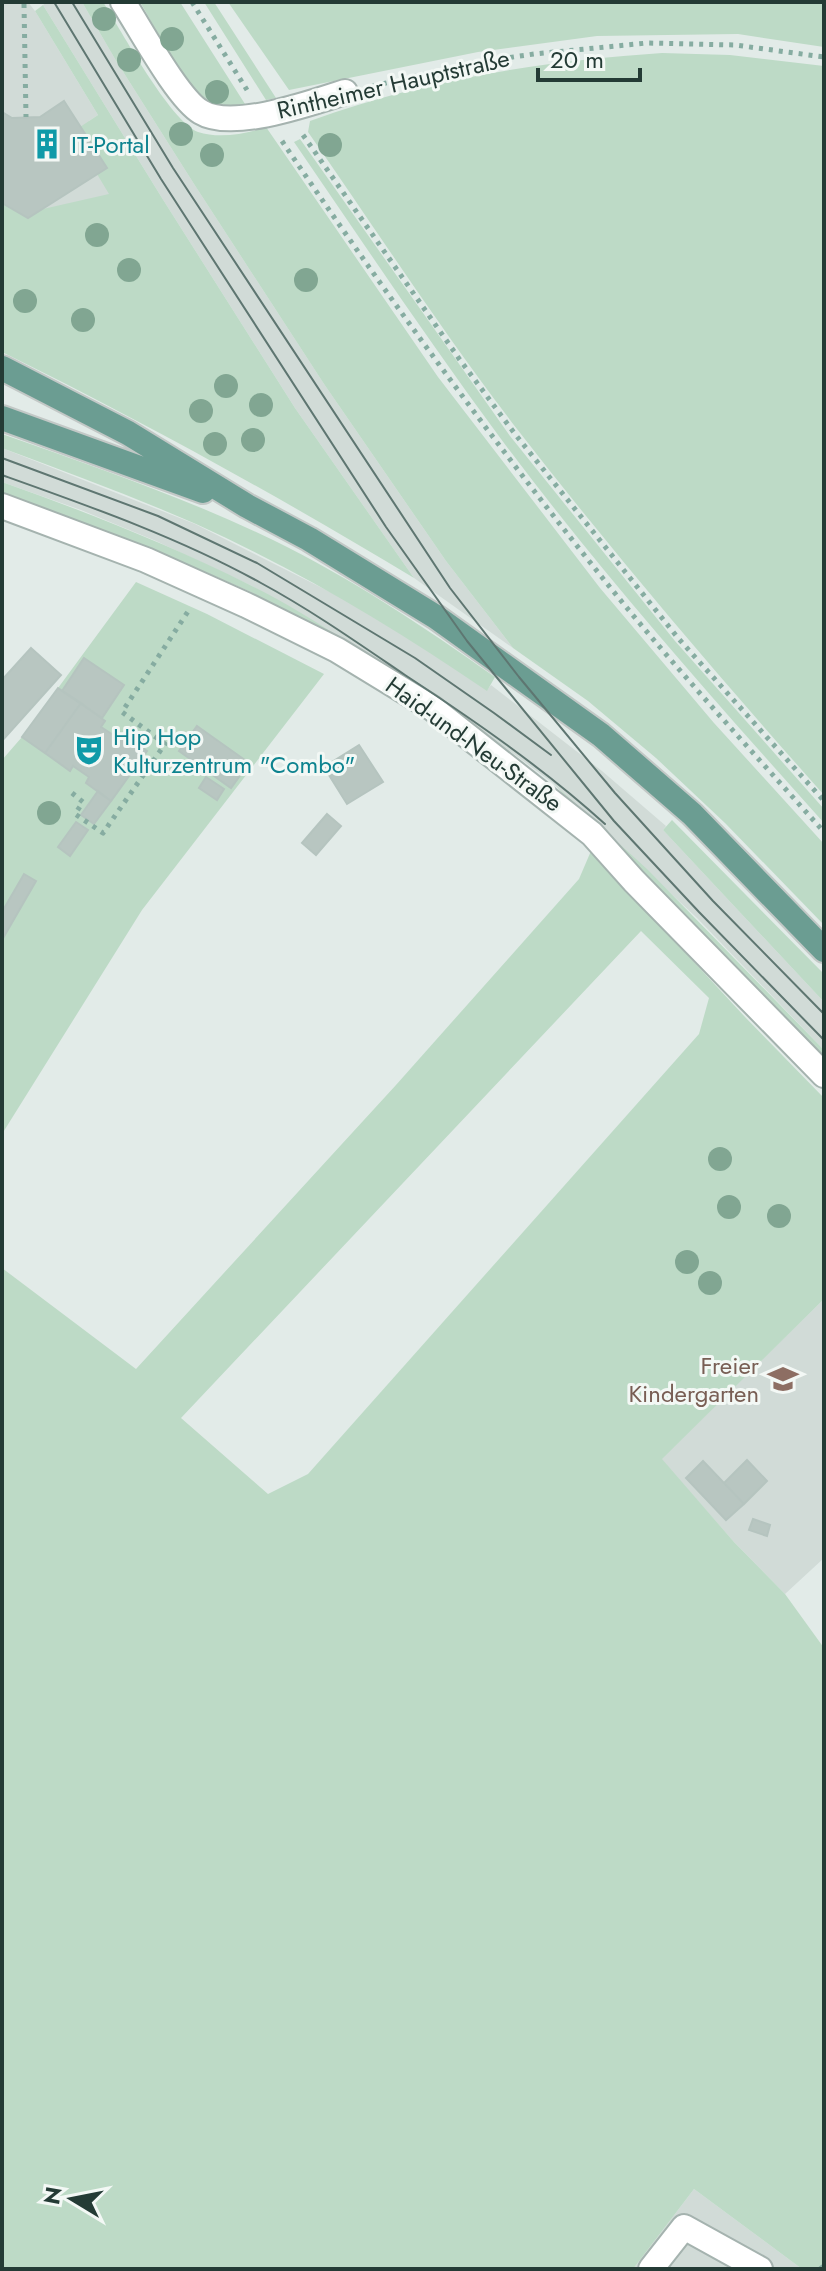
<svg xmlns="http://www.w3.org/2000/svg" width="826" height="2271" font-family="Jost,sans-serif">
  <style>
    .built { fill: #d1dbd7 }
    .green { fill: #bddac6; fill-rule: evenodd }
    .building { fill: #b8c6c1; stroke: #b5c4bf; stroke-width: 2 }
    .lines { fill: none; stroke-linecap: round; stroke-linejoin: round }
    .minor-casing { stroke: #a5b3af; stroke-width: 28 }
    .major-casing { stroke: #c2c8c6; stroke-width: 28 }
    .path { stroke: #86aca1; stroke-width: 5; stroke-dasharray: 4 6; stroke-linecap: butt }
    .minor { stroke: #fff; stroke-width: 24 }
    .major { stroke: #6b9d92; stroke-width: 24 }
    .tram { stroke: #5e7671; stroke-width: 2 }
    .tree { fill: #81a692 }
    .labels { text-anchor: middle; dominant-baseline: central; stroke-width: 6; stroke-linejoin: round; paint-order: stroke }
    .street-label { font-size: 24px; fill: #243b35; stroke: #f3f8f5 }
    .culture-label { font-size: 24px; fill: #0d838f; stroke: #f3f8f5; text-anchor: start }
    .education-label { font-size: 24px; fill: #785e54; stroke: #f3f8f5; text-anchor: end }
  </style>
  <rect width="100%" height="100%" fill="#e2ebe8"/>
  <path class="built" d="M2,2H28L35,11L98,115L89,121L142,200L29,234L2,219Z
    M47,2H82L115,59L194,184L324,384L446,561L513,648L414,578L295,408L162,198L43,5Z
    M2,448L195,524L356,605L428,650L487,690L491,685L602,771L666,826L663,830L824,1002V1050L697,918L605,832L553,783L480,729L345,640L252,586L156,541L81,510L2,482Z
    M824,1299V1558L785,1594L734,1542L661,1459Z
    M694,2189L802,2269H633Z"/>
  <path class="green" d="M82,2H103C121,30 170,121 198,132C219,139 246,134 266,127L438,377L600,588L714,723L824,844V925L725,823L656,758L588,701L513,648L446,561L324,384L194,184L115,59Z
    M140,2H180L245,104C233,106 218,106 208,100C184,86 155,27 140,2Z
    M204,2H214L276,98L266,100Z
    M228,2H824V47L738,34L597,36L478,52L289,90Z
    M43,5L162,198L295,408L414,578C280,497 142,421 2,352V203L28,218L43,209L109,194L97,174L80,127L98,115L35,11Z
    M662,53L730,55L824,66V795C718,676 615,555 517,429C443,333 377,231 308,132L310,121C422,80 543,61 662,53Z
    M300,139L510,436L675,641L824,809V823C713,699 601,573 501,439C429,342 362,241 294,142Z
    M2,434C93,466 186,498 273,540C351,578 424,627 495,677L487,691C394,627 298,570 196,524C132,496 67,472 2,448Z
    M2,482C87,512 170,545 250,585C283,601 314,621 345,640V643L251,592L153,549L2,493Z
    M136,582L207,614L324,674L142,910L2,1134V760L22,737Z
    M553,783L648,870L824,1050V1061Z
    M672,820L824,974V1002L663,830Z
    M591,851L745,1017L824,1098V1299L662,1459L734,1542L785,1594L824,1648V2269H802L694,2189L633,2269H2V1268L136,1369L396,1085L579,879ZM641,931L709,998L699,1034L308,1474L268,1494L181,1418Z"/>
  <path class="building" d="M64,101L107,168L28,218L2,203V112L12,118L40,117Z
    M31,648L61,675L2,741V680Z
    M84,658L124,685L102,718L62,691Z
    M58,688L81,703L45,753L22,737Z
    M81,703L105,721L101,727L118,738L121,733L147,751L111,801L86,783L89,777L73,766L70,771L45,753Z
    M197,726L249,763L231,788L179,751Z
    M359,745L383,782L347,804L324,767Z
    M206,777L224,789L217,800L199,788Z
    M98,791L111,801L94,824L81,815Z
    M327,814L341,826L316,855L302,843Z
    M76,822L88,830L70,856L58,847Z
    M24,874L36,881L2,940V912Z
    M747,1460L767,1481L744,1504L724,1483Z
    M703,1461L744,1504L726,1520L686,1478Z
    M753,1519L770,1525L767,1536L749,1530Z"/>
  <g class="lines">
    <g class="minor-casing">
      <path id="minor" d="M123,2C140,28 178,99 201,112C232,131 311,103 345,92
        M2,506L146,560L246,605L337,650L432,708L592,834L634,881L824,1075
        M651,2269L684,2227L760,2269"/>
    </g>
    <g class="major-casing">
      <path id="major" d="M2,368L128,433L247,506L309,539L436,617L601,735L692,814L824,950
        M2,418L203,491"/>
    </g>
    <path class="path" d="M192,2L247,90
      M24,4L26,117
      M373,86L478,62L534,54L647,43L735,45L824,57
      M303,135L460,360L515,434L678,638L824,801
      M282,141C384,292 491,439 605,581C674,667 750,749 824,832
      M72,793L83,802L75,814L103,833L165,744L122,712L189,610
      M820,2269L824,2266"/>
    <use href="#minor" class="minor"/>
    <use href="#major" class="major"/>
    <path class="tram" d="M54,2L161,179L386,527L467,641L614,821L699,912L824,1040
      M72,2L173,168L450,588L519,677L615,793L713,901L824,1014
      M2,458L158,516L257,563L415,658L494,713L551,755
      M2,475C89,506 180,538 261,583C311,610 358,643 405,675C475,721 543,768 605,824"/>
  </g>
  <g class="tree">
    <circle cx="104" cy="19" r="12"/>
    <circle cx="172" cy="39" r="12"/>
    <circle cx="129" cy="60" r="12"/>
    <circle cx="217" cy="92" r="12"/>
    <circle cx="181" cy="134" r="12"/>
    <circle cx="330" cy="145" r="12"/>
    <circle cx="212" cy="155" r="12"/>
    <circle cx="97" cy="235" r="12"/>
    <circle cx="129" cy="270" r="12"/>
    <circle cx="306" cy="280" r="12"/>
    <circle cx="25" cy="301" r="12"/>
    <circle cx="83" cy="320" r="12"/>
    <circle cx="226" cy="386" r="12"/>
    <circle cx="261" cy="405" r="12"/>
    <circle cx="201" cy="411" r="12"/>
    <circle cx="253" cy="440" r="12"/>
    <circle cx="215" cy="444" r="12"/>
    <circle cx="49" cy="813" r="12"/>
    <circle cx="720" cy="1159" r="12"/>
    <circle cx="729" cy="1207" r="12"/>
    <circle cx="779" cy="1216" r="12"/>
    <circle cx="687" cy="1262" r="12"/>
    <circle cx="710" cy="1283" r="12"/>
  </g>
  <defs>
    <g id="building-bare" transform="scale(2.4)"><path d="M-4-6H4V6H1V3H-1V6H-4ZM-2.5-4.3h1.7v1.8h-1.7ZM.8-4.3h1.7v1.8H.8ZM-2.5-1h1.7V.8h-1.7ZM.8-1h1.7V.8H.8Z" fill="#0f9aa8" stroke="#f3f8f5" stroke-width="2.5" paint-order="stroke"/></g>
    <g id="theatre-bare" transform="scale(2.4)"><path d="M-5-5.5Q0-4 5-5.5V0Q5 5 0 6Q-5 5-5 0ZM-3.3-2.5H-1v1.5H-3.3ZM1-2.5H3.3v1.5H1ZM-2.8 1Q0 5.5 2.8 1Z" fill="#0f9aa8" stroke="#f3f8f5" stroke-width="2.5" paint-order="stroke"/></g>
    <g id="school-bare" transform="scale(2.4)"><path d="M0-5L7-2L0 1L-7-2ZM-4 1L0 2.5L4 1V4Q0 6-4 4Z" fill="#8d6e63" stroke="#f3f8f5" stroke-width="2.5" paint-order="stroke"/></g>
  </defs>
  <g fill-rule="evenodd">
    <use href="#building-bare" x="47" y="144"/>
    <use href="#theatre-bare" x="89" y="750"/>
    <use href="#school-bare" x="783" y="1379"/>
  </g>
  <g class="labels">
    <g class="street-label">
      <text transform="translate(393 84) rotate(-13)">Rintheimer Hauptstraße</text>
      <text transform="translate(474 744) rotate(36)">Haid-und-Neu-Straße</text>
    </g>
    <g class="culture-label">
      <text x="71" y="144">IT-Portal</text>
      <text x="113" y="736">Hip Hop<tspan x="113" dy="28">Kulturzentrum "Combo"</tspan></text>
    </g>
    <g class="education-label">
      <text x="759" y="1365">Freier<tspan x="759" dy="28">Kindergarten</tspan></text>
    </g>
  </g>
  <rect width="826" height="2271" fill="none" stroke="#243b35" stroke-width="8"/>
  <g transform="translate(72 2199) rotate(280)" stroke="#f3f8f5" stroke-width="6" paint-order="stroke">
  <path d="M0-6L14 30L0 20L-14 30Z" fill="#243b35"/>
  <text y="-12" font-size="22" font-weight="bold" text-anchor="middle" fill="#243b35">N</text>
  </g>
  <path d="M538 68v12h102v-12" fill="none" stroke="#243b35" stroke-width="4"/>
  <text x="550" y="68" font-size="24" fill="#243b35" stroke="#f3f8f5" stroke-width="6" paint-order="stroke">20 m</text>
</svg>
